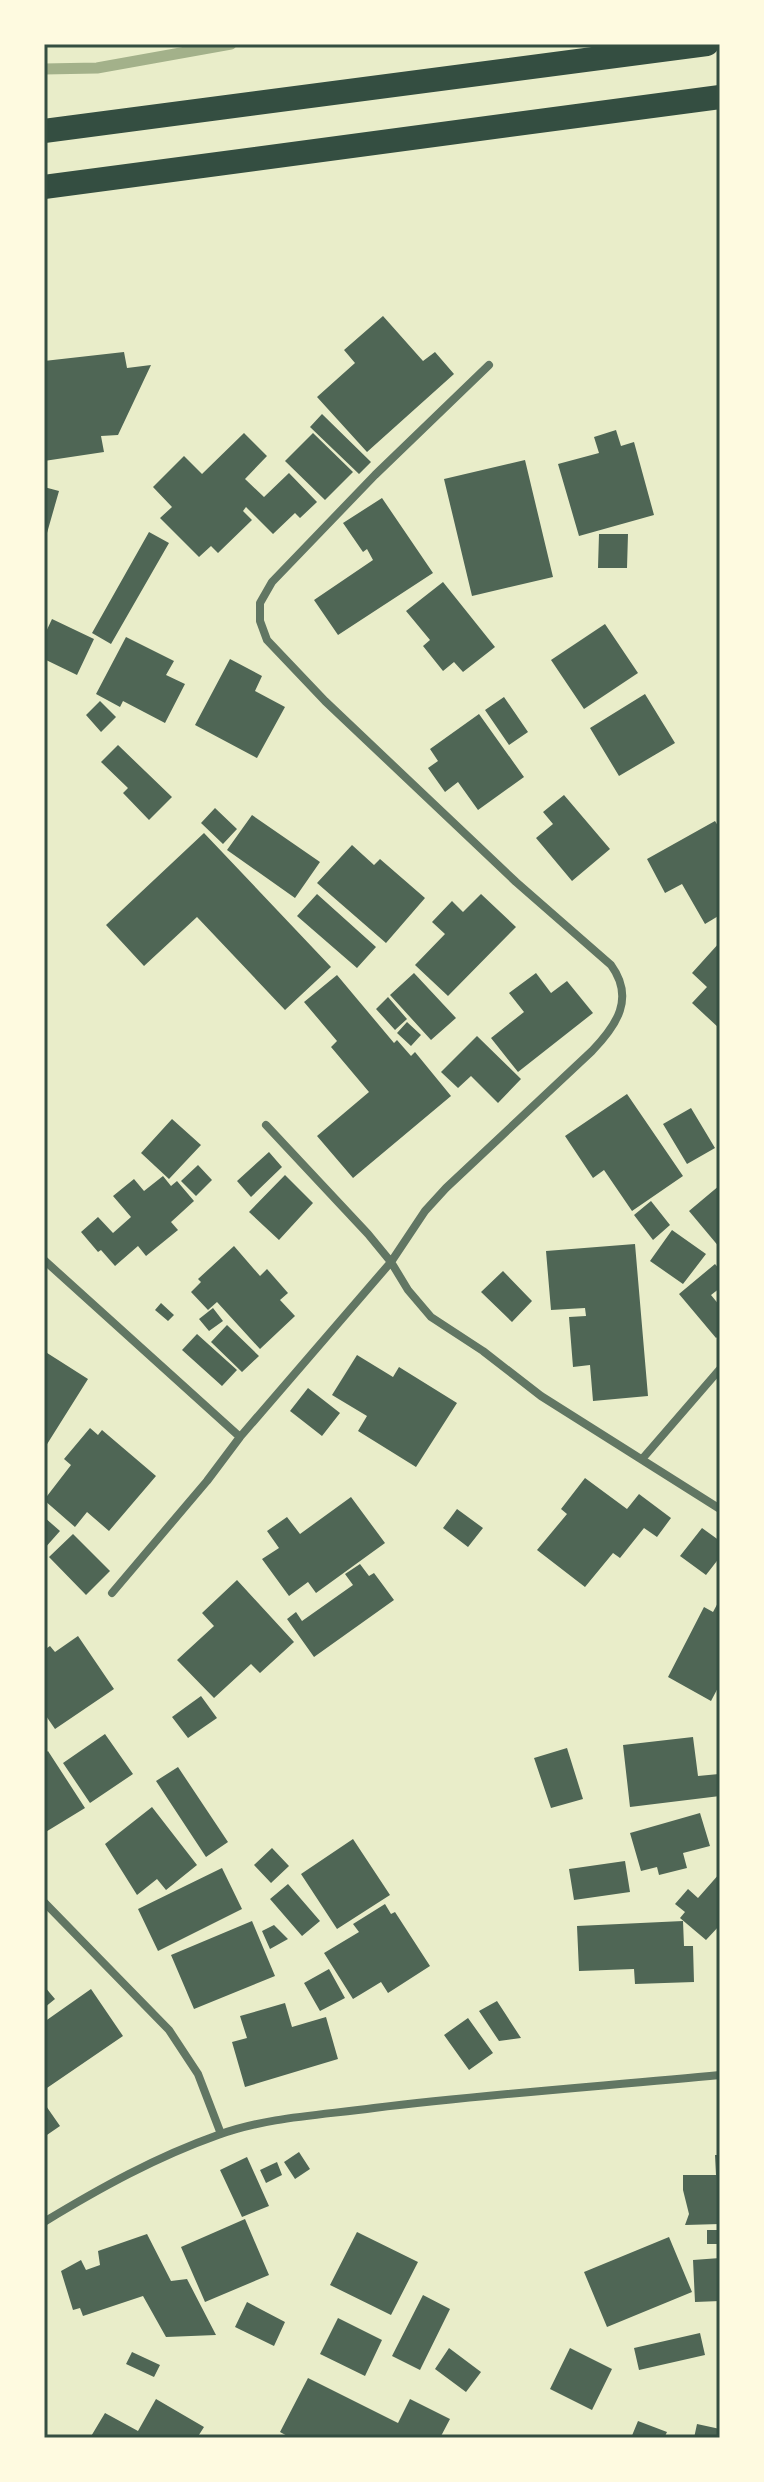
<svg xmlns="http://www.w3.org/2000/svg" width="764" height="2482" font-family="Mulish,sans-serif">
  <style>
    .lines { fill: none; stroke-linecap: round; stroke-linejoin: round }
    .stream { stroke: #a3b18a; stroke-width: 11 }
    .building { fill: #4f6655 }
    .minor { stroke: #617663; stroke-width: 8 }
    .motorway { stroke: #344e41; stroke-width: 24 }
    .neatline { fill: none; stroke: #344e41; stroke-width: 3 }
  </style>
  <rect width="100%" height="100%" fill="#e9edc9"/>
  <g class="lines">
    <path class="stream" d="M44,69L97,68L231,44"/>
  </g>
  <path class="building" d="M383,316L423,361L435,352L454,374L367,452L317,397L355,363L344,350Z
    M124,352L127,368L151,365L118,435L101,436L104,452L44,461V361Z
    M322,414L371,462L359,474L310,427Z
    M616,430L621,446L634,442L654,515L579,536L558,464L599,453L594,437Z
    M244,433L267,456L245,479L264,497L289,473L317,502L300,518L295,513L273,534L246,507L243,511L252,520L218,553L211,546L199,557L160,518L172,507L153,487L184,456L202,474Z
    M313,433L353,472L325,500L285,461Z
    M525,460L553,577L472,596L444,479Z
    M44,487L59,491L45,540L44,539Z
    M382,498L433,573L338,635L314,600L373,560L367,549L363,552L343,523Z
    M149,532L169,543L111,644L92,633Z
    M599,534H628L627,568H598Z
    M443,582L495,647L463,672L454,662L443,671L423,646L430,640L406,611Z
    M52,619L94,639L77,675L44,659V636Z
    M605,624L638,673L584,709L551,660Z
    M126,637L174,661L166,675L185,684L165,723L123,701L120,707L96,694Z
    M230,659L262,676L255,691L285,707L257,758L195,725Z
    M645,694L675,743L619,776L590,728Z
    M504,697L528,732L509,745L485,710Z
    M100,701L116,717L101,732L86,715Z
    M479,714L524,777L478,810L458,782L445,792L428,768L438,761L430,749Z
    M118,745L172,797L149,820L123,793L128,788L101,762Z
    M564,795L610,849L572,881L536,838L553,824L543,812Z
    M215,808L237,829L223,844L201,823Z
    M252,815L320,862L295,898L227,850Z
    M715,821L720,829V915L705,924L682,884L665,893L647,859Z
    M204,833L331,967L285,1010L197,917L144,966L106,925Z
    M352,845L374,865L380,859L425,898L386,943L317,883Z
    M317,894L376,947L357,968L297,916Z
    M481,894L516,927L448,996L415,965L445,934L432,922L452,901L463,912Z
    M720,942V1029L692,1003L707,987L692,973Z
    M414,973L456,1018L431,1040L390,995Z
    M536,973L551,993L567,981L593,1013L518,1072L491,1038L524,1012L509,993Z
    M337,975L394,1043L397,1040L411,1056L415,1052L451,1096L353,1178L317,1136L369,1092L331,1047L337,1041L304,1002Z
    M388,997L407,1019L395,1030L376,1009Z
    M407,1022L421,1035L411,1046L397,1033Z
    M477,1036L521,1079L498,1103L471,1076L458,1088L441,1072Z
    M627,1094L683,1176L632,1211L604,1170L593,1178L565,1136Z
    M691,1108L715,1148L687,1164L663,1124Z
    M172,1119L201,1145L169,1179L141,1153Z
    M269,1152L282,1167L251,1197L237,1181Z
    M198,1165L212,1180L196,1196L181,1181Z
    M285,1175L313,1203L279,1240L249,1212Z
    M163,1176L171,1186L177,1181L194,1201L171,1222L178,1230L146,1256L138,1246L115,1266L101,1250L98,1252L81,1232L98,1217L113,1233L131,1217L113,1196L134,1179L144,1191Z
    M720,1185V1248L689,1211Z
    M651,1201L670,1225L653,1240L634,1215Z
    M672,1230L706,1254L683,1284L650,1261Z
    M635,1244L648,1396L593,1401L590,1365L573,1367L569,1317L586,1316L585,1308L551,1310L546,1251Z
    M234,1246L260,1276L267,1269L288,1293L280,1300L295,1316L260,1349L217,1302L208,1310L191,1292L201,1282L198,1279Z
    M715,1264L720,1270V1288L711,1295L720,1306V1335L716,1338L679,1294Z
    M503,1271L532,1301L512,1322L481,1292Z
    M161,1303L174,1315L168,1321L155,1310Z
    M213,1308L223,1321L209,1331L199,1319Z
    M227,1325L259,1356L242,1372L211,1342Z
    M197,1334L237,1370L222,1386L182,1350Z
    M44,1351L88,1379L44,1449Z
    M357,1355L393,1377L399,1367L457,1403L416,1467L358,1431L367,1416L332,1395Z
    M308,1388L340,1413L322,1436L290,1411Z
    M90,1428L98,1435L102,1430L156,1476L109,1531L87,1512L75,1527L44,1500L71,1465L64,1459Z
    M585,1478L627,1509L639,1494L671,1518L657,1537L644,1528L620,1558L613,1553L585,1587L537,1550L567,1514L561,1509Z
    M351,1497L385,1543L316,1593L308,1582L289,1596L262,1559L279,1548L267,1531L287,1517L300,1534Z
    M457,1509L483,1528L468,1547L443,1528Z
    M44,1517L60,1531L44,1549Z
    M702,1528L720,1541V1557L706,1575L680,1556Z
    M73,1534L110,1571L86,1595L49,1557Z
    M360,1564L369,1576L374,1573L394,1600L314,1657L287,1619L296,1612L302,1621L353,1585L345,1574Z
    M237,1580L294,1642L260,1673L251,1664L214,1698L177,1660L214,1626L202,1613Z
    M720,1599V1684L711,1701L668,1677L704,1607L713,1612Z
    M78,1636L114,1689L55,1729L44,1713V1650L50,1646L55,1652Z
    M201,1696L217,1718L188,1738L172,1717Z
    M105,1734L133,1774L90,1803L63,1763Z
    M693,1737L698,1776L719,1774L720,1796L630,1807L623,1745Z
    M567,1748L583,1799L551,1808L534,1758Z
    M48,1751L85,1808L44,1833V1754Z
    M178,1767L228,1842L206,1857L156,1781Z
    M152,1807L197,1865L166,1890L157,1879L137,1895L105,1844Z
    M700,1813L710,1846L683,1853L687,1868L659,1875L657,1867L641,1871L630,1833Z
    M353,1839L390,1895L337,1929L301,1874Z
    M272,1848L289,1866L271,1883L254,1865Z
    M625,1861L630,1892L574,1900L569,1869Z
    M222,1868L242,1909L158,1951L138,1909Z
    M720,1873V1925L706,1940L680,1918L685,1912L675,1904L688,1889L698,1898Z
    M288,1884L320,1921L302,1936L270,1899Z
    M385,1904L391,1914L395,1912L430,1966L388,1993L381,1982L353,1999L324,1953L359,1932L353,1924Z
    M252,1921L275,1976L194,2009L171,1955Z
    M683,1921L684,1946H693L694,1982L635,1984L634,1969L579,1971L577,1926Z
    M274,1925L288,1939L270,1949L262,1931Z
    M329,1969L345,1998L320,2011L304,1983Z
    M44,1986L55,1999L44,2008Z
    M91,1989L123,2036L44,2090V2022Z
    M497,2001L521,2038L499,2041L479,2011Z
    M285,2003L292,2027L326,2017L338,2059L245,2087L232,2042L247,2038L240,2016Z
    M468,2018L493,2053L469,2070L444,2035Z
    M44,2103L60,2126L44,2137Z
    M299,2152L310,2169L295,2179L284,2162Z
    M715,2155H720V2224L685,2225L689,2214L683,2190V2175H716Z
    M247,2157L269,2206L242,2217L220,2170Z
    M277,2162L282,2175L266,2183L260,2170Z
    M245,2219L269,2275L205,2302L181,2247Z
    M707,2230H720V2244H707Z
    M357,2232L418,2262L391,2315L330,2285Z
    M147,2234L171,2281L187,2279L216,2335L166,2337L143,2296L83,2316L80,2308L73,2310L61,2271L81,2260L86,2270L100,2265L98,2251Z
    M669,2237L692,2292L607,2327L584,2272Z
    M720,2258V2301L695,2302L693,2260Z
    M423,2295L450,2309L420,2370L392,2356Z
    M247,2302L285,2322L274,2346L235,2327Z
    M338,2318L382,2340L365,2376L320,2354Z
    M700,2333L705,2355L639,2370L634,2348Z
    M449,2348L481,2372L466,2392L435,2369Z
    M570,2348L612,2369L592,2410L550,2389Z
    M132,2352L160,2365L154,2377L126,2364Z
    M308,2378L398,2423L410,2399L450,2419L440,2438H291L280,2432Z
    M156,2399L204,2427L197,2438H90L105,2413L138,2431Z
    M638,2421L667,2432L664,2438H631Z
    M697,2424L720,2429V2438H694Z"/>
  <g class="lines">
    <path class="minor" d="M266,1125L368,1234L391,1262L408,1290L431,1317L483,1351L541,1396L720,1509
      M44,1260L240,1437
      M643,1458L720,1369
      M112,1593L207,1481L240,1437L391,1262L425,1211L446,1188L592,1051C617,1025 635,998 611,965L516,882L325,701L267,640L260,621V603L272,582L375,475L489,365
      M44,1902L169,2030L198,2074L221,2134
      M44,2222C100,2188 156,2157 218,2135C267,2117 323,2115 374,2108C489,2094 605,2086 720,2075"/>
    <path class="motorway" d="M44,131L707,44
      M44,187L720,97"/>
  </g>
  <rect width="764" height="2482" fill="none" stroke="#fefae0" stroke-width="92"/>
  <rect x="46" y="46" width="672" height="2390" class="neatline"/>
</svg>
